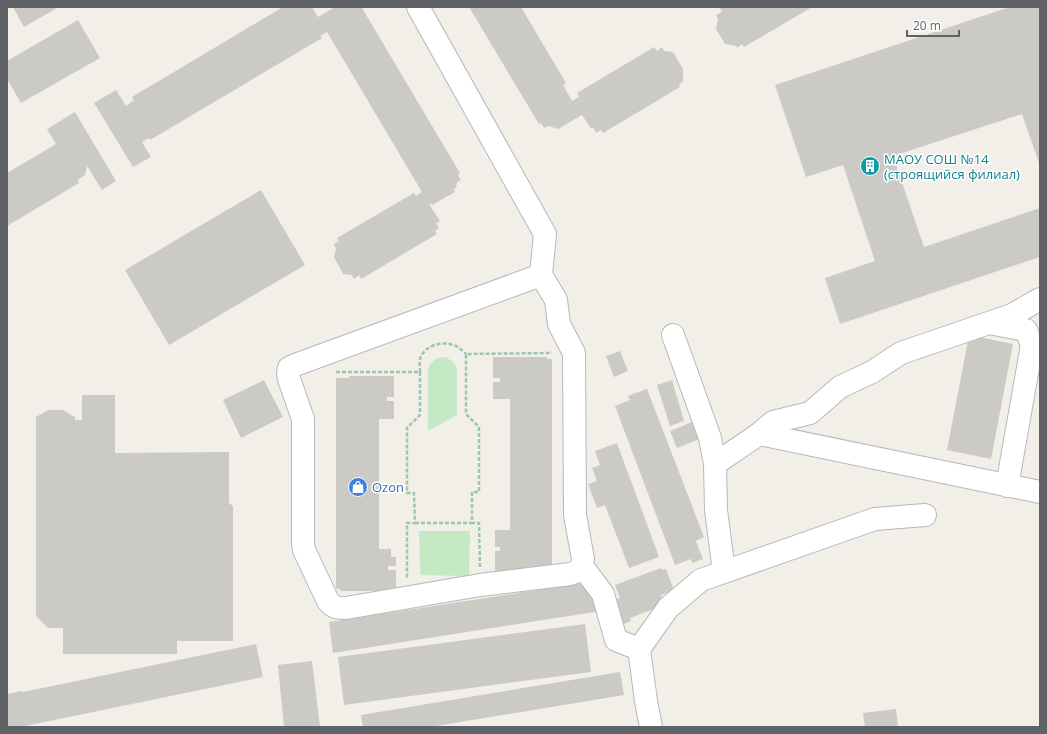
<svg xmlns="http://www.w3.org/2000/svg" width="1047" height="734" font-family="'Open Sans',sans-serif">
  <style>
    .green { fill: #c5e8c5 }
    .building { fill: #cccac5 }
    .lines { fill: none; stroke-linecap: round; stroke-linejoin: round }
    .minor-casing { stroke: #b5b8bc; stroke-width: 24 }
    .path { stroke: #9cc7a9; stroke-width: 2.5; stroke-dasharray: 4 2; stroke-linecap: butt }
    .minor { stroke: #fff; stroke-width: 22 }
    .labels { text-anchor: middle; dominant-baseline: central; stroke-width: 3; stroke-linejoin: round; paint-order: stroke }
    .culture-label { font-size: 13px; fill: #0d838f; stroke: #fff; text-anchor: start }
    .shop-label { font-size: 13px; fill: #366cbe; stroke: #fff; text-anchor: start }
  </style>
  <rect width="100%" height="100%" fill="#f1efe8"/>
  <path class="green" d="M443,357C450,358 454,362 457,369V415L428,431V369C431,362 435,358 443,357Z
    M419,531H470L469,574L467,576L421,575L420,571Z"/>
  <path class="building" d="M13,7H59L24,27Z
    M283,7H312L318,17L335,7H357L362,8L460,173L458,175L461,180L457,182L456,188L454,189L455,192L432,205L431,203L429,204L440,221L436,223L439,228L435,231L437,234L361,279L359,275L354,279L352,275L343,274L334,257L336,249L334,244L339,241L337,238L414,193L416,196L422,192L327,32L320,36L322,38L150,140L149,138L142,142L151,157L133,167L94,103L116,90L126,106L134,100L132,97Z
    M469,7H521L566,83L563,85L572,101L579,97L577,93L654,47L657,51L662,47L664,51L673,52L683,69V82L679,84L680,87L603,133L601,130L596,133L593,127L591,129L582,115L558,129L549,126L544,128L541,123L539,124Z
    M722,7H812L744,47L742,44L737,48L736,46L725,44L716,29L718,19L716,15L722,12L720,8Z
    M1010,7H1040V166L1022,114L893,156L924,247L1040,208V257L840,324L825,278L875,261L843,165L806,177L775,85Z
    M78,20L100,58L21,103L7,79V61Z
    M75,112L116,181L102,190L87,166L85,175L78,180L79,183L7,226V173L56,144L47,129Z
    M261,190L305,265L169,345L125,270Z
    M969,335L1013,344L991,459L947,450Z
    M620,351L628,371L614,377L606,356Z
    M493,357H547V359H552V570L495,572V551H500V547H495V530H510V399H493V382H500V378H493Z
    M349,376H394V397H387V401H394V419H379V549H391V557H396V566H388V570H396V591H340V589H336V378H349Z
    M264,380L283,417L241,438L223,400Z
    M672,380L684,421L670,426L657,385Z
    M647,389L704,537L696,541L703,559L692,563L691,559L675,565L615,406L630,400L628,396Z
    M82,395H115V453L229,452V503L233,506V641H177V654H63V628H48L36,616V417L48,410H63L75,417V420H82Z
    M695,421L702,438L677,448L670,431Z
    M617,443L659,557L629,568L605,505L597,508L588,484L597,481L592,468L600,465L595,451Z
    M661,568L662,570L666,569L674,590L661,595L663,601L656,608L630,618L631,621L622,625L613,601L620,598L615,585Z
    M589,582L601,611L333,653L329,622Z
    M585,624L591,672L344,705L338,657Z
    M256,644L263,677L20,727H7V694L22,691L23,692Z
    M312,661L320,727H284L278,665Z
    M620,672L624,695L430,727H363L361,715Z
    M896,709L898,727H865L863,713Z"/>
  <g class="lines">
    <g class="minor-casing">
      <path id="minor" d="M418,7L545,234L541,275L556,300L559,324L574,353L575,515L583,559C582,569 579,571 570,574L480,585L346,608C337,608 334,608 328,601L304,550L303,543V419L289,379L288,373L289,368L295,365L541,275
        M989,323L1026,330L1032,345L1007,486
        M673,335L710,438L715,464L716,510L724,572
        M759,434L1040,492
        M715,464L759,434L773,422L810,413L840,387L872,372L901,353L1012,315L1040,299
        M582,566L603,594L616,640L639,649
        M651,727L646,701L639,649L668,608L701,580L875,519L925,515"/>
    </g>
    <path class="path" d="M336,372H420V415L407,428V493H414L415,523H407V579
      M420,372C420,367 419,360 421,356C427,345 442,341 453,345C458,346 462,350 466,354
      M415,523H472
      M480,567L479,523H472V492H479V427L466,414V354L552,353"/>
    <use href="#minor" class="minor"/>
  </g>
  <defs>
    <g id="building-disc" transform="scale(1)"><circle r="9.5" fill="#0f9aa8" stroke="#fff"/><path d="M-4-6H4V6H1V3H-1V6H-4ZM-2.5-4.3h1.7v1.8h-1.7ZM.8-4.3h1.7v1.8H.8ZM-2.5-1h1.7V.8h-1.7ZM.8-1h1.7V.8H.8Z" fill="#fff"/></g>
    <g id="shop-disc" transform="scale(1)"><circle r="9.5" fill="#3f7fe0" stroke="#fff"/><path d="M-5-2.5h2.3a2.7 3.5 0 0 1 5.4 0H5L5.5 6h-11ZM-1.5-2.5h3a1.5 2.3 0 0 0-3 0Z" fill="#fff"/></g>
  </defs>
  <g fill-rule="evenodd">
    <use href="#building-disc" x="870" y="166"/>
    <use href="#shop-disc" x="358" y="487"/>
  </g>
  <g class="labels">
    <g class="culture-label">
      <text x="884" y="159">МАОУ СОШ №14<tspan x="884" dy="15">(строящийся филиал)</tspan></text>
    </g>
    <g class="shop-label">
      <text x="372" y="487">Ozon</text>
    </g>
  </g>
  <rect width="1047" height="734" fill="none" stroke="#5f6368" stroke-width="16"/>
  <path d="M907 30v6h52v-6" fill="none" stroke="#5f6368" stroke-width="2"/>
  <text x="913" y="30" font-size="12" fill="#5f6368" stroke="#ffffff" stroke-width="3" paint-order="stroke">20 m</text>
</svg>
